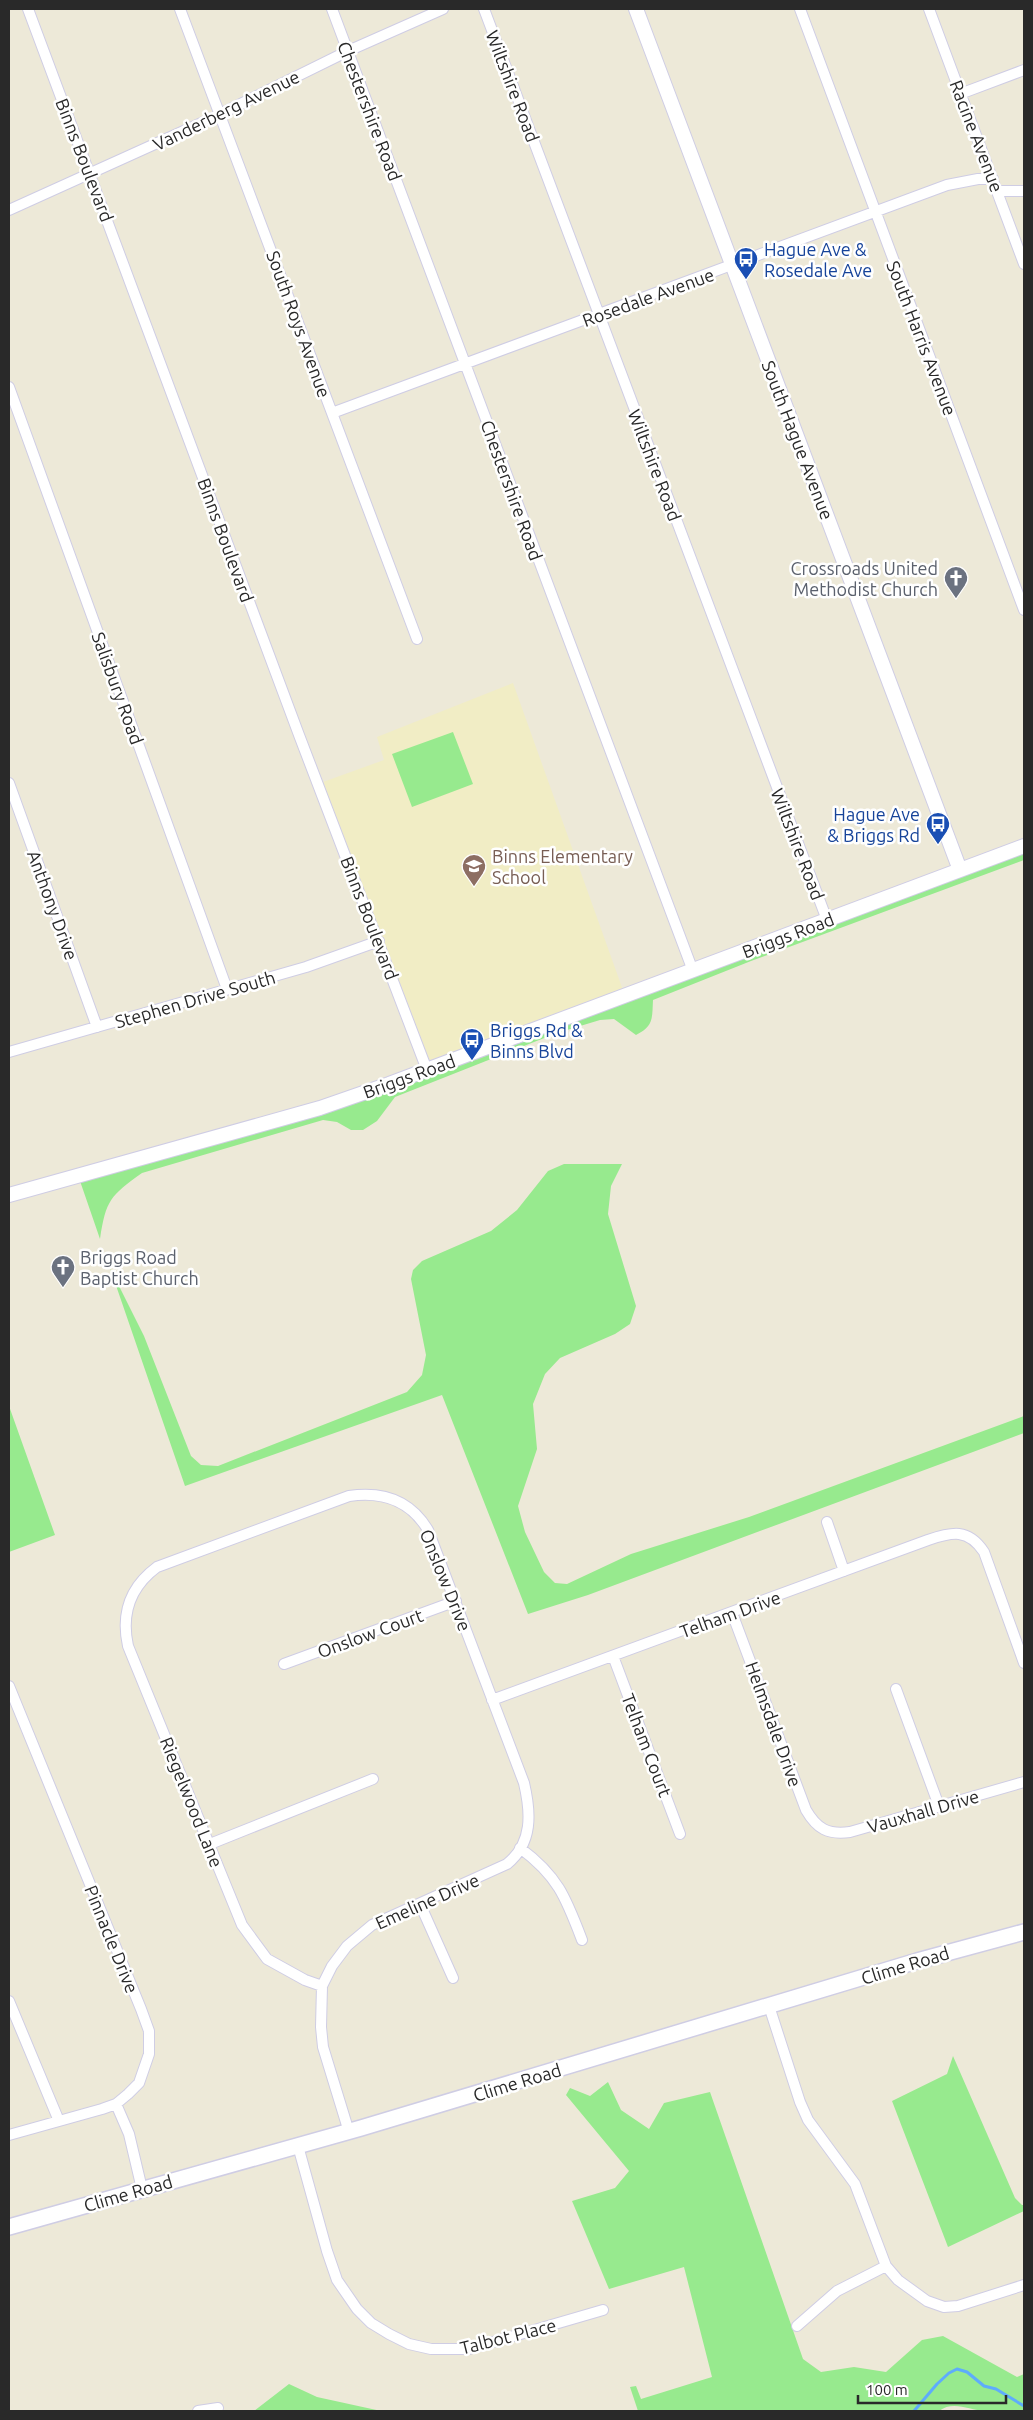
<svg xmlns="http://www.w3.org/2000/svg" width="1033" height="2420" font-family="Ubuntu,sans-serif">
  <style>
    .education { fill: #f1edc5 }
    .green { fill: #97ea8e }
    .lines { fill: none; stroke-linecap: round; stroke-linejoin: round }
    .stream { stroke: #5eacfc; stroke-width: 3 }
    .minor-casing { stroke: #cfcde4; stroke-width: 12 }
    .tertiary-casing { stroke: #cfcde4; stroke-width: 16 }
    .secondary-casing { stroke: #cfcde4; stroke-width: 18 }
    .minor { stroke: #fff; stroke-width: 10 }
    .tertiary { stroke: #fff; stroke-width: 14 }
    .secondary { stroke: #fff; stroke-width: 15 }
    .labels { text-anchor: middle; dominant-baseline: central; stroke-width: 5; stroke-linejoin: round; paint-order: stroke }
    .street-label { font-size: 18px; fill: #292929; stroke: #fff }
    .transit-label { font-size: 18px; fill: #164399; stroke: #fff; text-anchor: start }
    .worship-label { font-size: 18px; fill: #5b616d; stroke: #fff; text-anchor: end }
    .education-label { font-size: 18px; fill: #785e54; stroke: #fff; text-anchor: start }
  </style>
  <rect width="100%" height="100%" fill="#ede9d8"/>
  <path class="education" d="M513,683L624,993L426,1065L323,782L384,760L377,737Z"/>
  <path class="green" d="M453,732L473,784L412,807L392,754Z
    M1024,851V860L751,961L653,1000C652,1018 654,1026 636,1035L614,1019L600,1020L557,1033L395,1097L377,1121L363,1130H351L337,1122L323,1120L142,1173C110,1196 106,1200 100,1239L80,1181L392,1089Z
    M564,1164H622L611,1186L608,1214L636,1306L630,1324L615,1334L560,1358L545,1374L533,1404L537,1449L518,1506L525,1532L544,1572L555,1583L567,1584L631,1554L749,1517L1024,1416V1433L588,1595L528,1614L442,1395L185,1486L110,1268L144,1336L191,1456L201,1465L218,1466L407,1392L422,1375L426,1355L411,1279L413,1270L422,1261L491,1231L517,1210L548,1171Z
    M9,1406L55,1535L9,1552Z
    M953,2056L1015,2198L1022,2205H1024V2211L948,2247L892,2101L947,2074Z
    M608,2082L621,2110L649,2129L664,2103L710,2092L803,2359L821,2372L854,2367L886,2372L922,2340L943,2336L1017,2377L1024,2374V2411C1011,2411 998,2412 985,2411C969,2410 953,2400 939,2411H638L630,2387L636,2386L641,2399L712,2377L684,2267L609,2289L572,2201L615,2188L629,2171L566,2095L570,2088L590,2096Z
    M289,2384L317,2397L381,2411H254Z"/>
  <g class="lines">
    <path class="stream" d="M914,2411L937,2384L949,2373L957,2369L967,2372L984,2386L996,2389L1024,2406"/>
    <g class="minor-casing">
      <path id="minor" d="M28,9L299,735L427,1070
        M180,9L417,639
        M332,9L693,971
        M484,9L827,920
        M800,9L1024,610
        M929,9L1024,264
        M960,94L1024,70
        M997,191H1024
        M9,210L208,120L348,51L443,9
        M9,387L227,989
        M332,413L947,185L978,179H993
        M9,783L97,1027
        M9,1052L306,967L379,941
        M827,1522L844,1571
        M732,1613L806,1810C817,1829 828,1835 850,1832L1024,1782
        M613,1656L680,1834
        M284,1664L456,1601
        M9,1686L141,2009L149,2031V2054L139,2083L128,2094L116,2104L102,2109L9,2135
        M896,1689L939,1806
        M492,1700L928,1540C952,1532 968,1528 984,1552L1024,1663
        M210,1844L373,1779
        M520,1848C558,1876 566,1898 582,1940
        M420,1904L453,1978
        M322,1986L305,1980L267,1959L242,1925L128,1646C121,1614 130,1587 157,1567L349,1496C383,1491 410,1500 428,1530L524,1783C531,1813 533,1843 507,1864L372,1925L347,1946L332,1966L322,1986L321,2027L323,2047L349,2132
        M9,2001L59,2121
        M769,2006L800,2102L808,2120L855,2184L886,2266L898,2280L927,2301L944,2307L958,2306L1024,2285
        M116,2104L129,2134L142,2189
        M298,2146L327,2251L337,2280L357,2309L371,2323L389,2334L409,2344L431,2349H469L603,2310
        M797,2326L837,2291L886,2266
        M198,2411L218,2408"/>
    </g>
    <g class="tertiary-casing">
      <path id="tertiary" d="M636,9L960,870
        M9,1195L320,1108L389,1084L1024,846"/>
    </g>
    <g class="secondary-casing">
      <path id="secondary" d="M9,2227L361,2128L917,1961L1024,1932"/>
    </g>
    <use href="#minor" class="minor"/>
    <use href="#tertiary" class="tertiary"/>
    <use href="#secondary" class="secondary"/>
  </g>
  <defs>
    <g id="bus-pin" transform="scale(1.25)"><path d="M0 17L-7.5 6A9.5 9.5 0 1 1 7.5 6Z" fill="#1a4fb4" stroke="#fff"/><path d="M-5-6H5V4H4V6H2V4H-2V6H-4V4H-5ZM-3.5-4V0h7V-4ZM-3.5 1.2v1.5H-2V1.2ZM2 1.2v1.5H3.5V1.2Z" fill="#fff"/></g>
    <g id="church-pin" transform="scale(1.25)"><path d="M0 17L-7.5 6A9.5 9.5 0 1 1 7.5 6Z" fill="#6b7280" stroke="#fff"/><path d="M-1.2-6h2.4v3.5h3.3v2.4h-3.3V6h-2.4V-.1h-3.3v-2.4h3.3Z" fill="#fff"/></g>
    <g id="school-pin" transform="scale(1.25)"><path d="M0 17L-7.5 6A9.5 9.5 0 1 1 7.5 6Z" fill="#8d6e63" stroke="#fff"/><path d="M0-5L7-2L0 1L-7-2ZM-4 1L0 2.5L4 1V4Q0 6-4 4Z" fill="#fff"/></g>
  </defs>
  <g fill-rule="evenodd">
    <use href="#bus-pin" x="746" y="259"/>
    <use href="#church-pin" x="956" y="578"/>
    <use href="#bus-pin" x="938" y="824"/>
    <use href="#school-pin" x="474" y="866"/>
    <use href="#bus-pin" x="472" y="1040"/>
    <use href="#church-pin" x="63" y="1267"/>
  </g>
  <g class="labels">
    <g class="street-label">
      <text transform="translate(513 86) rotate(69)">Wiltshire Road</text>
      <text transform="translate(226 110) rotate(-26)">Vanderberg Avenue</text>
      <text transform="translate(370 111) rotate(69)">Chestershire Road</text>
      <text transform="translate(977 136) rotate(69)">Racine Avenue</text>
      <text transform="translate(85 160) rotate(69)">Binns Boulevard</text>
      <text transform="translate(648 297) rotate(-20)">Rosedale Avenue</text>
      <text transform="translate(299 324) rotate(70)">South Roys Avenue</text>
      <text transform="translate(922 338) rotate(69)">South Harris Avenue</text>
      <text transform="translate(798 440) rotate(69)">South Hague Avenue</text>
      <text transform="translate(655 465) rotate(69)">Wiltshire Road</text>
      <text transform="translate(512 490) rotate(70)">Chestershire Road</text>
      <text transform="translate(226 540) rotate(70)">Binns Boulevard</text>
      <text transform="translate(118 688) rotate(70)">Salisbury Road</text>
      <text transform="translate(798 844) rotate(69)">Wiltshire Road</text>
      <text transform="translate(53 905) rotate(70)">Anthony Drive</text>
      <text transform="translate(370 918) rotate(69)">Binns Boulevard</text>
      <text transform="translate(788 935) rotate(-21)">Briggs Road</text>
      <text transform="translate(195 999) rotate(-16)">Stephen Drive South</text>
      <text transform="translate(409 1076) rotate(-20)">Briggs Road</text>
      <text transform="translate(446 1580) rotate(68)">Onslow Drive</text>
      <text transform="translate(730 1614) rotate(-20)">Telham Drive</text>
      <text transform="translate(370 1633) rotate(-20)">Onslow Court</text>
      <text transform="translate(774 1724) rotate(70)">Helmsdale Drive</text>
      <text transform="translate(647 1745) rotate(69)">Telham Court</text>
      <text transform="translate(192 1802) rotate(68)">Riegelwood Lane</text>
      <text transform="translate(923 1811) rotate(-16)">Vauxhall Drive</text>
      <text transform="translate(427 1901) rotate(-24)">Emeline Drive</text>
      <text transform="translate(112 1939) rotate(68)">Pinnacle Drive</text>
      <text transform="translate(905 1965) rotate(-17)">Clime Road</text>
      <text transform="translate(517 2082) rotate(-17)">Clime Road</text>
      <text transform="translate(128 2193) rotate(-16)">Clime Road</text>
      <text transform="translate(508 2336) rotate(-14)">Talbot Place</text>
    </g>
    <g class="transit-label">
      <text x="764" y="249">Hague Ave &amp;<tspan x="764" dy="21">Rosedale Ave</tspan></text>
      <text x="920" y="814" text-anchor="end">Hague Ave<tspan x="920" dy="21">&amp; Briggs Rd</tspan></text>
      <text x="490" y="1030">Briggs Rd &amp;<tspan x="490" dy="21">Binns Blvd</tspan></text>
    </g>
    <g class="worship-label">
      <text x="938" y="568">Crossroads United<tspan x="938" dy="21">Methodist Church</tspan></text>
      <text x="80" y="1257" text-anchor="start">Briggs Road<tspan x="80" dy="21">Baptist Church</tspan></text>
    </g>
    <g class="education-label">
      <text x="492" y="856">Binns Elementary<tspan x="492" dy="21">School</tspan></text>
    </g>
  </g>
  <rect width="1033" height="2420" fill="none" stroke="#292929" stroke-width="20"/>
  <path d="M858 2395v8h148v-8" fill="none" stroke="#292929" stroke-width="2.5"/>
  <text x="866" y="2395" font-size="15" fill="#292929" stroke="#ffffff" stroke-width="4" paint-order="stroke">100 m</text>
</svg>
